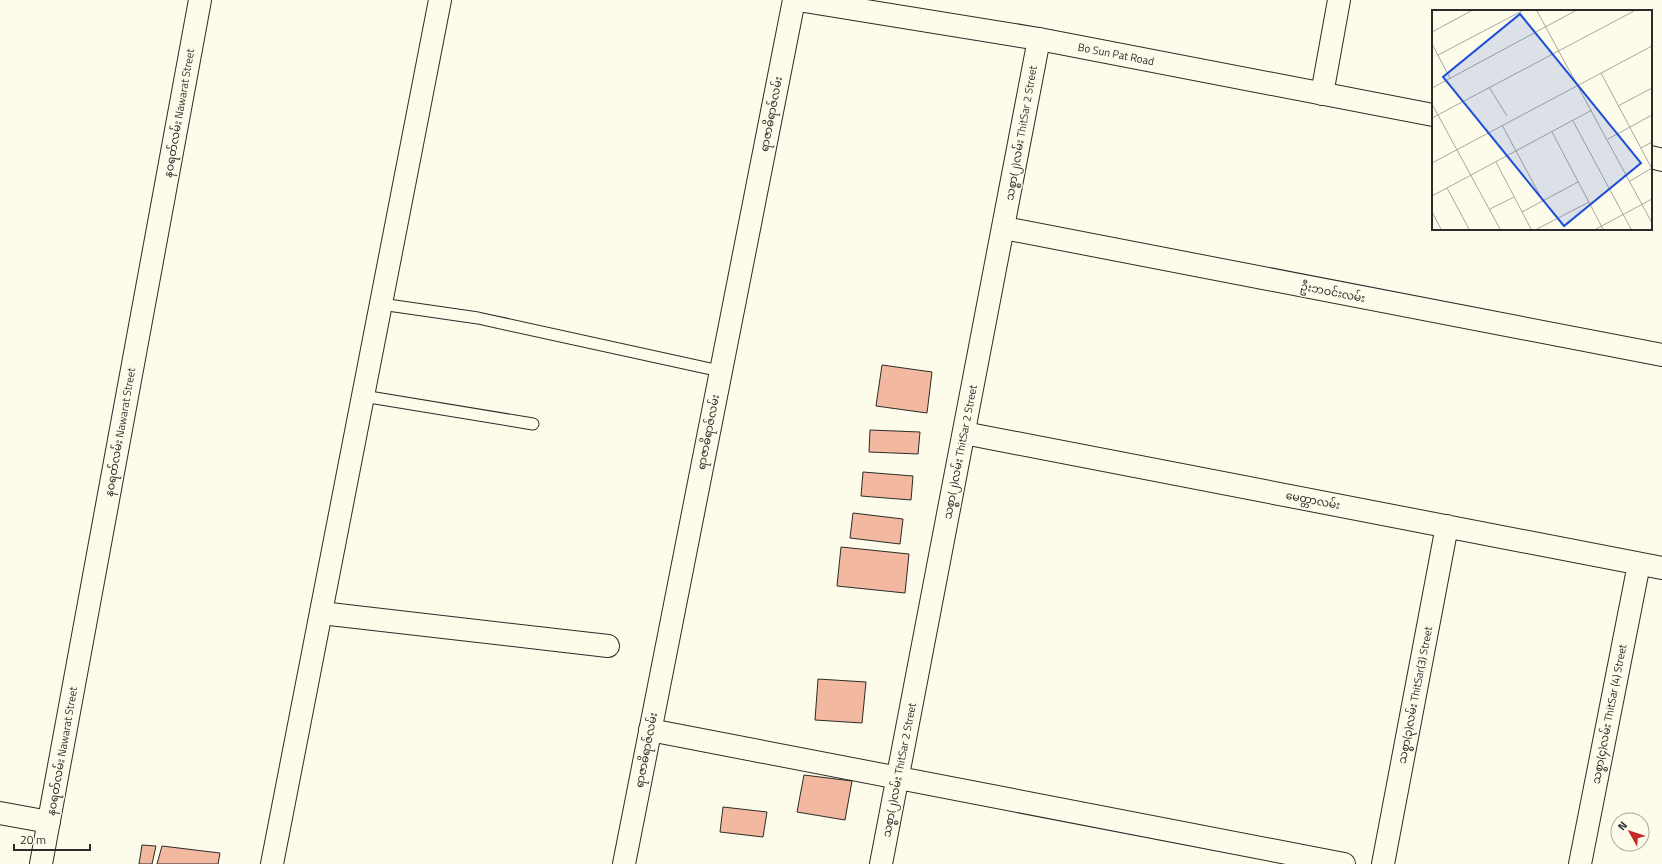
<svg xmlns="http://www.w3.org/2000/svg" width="1662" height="864" font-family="'Titillium Web','Noto Sans Myanmar',sans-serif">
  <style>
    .building { fill: #f2b8a0; stroke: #2b2b2b }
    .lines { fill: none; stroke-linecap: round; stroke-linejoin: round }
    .lane-casing { stroke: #2b2b2b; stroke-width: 13 }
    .street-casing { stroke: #2b2b2b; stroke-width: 24 }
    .secondary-casing { stroke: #2b2b2b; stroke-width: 24 }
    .lane { stroke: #fdfbea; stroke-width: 11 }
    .street { stroke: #fdfbea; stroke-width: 22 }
    .secondary { stroke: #fdfbea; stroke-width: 22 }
    .labels { text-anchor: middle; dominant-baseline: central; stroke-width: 3; stroke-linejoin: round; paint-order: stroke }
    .street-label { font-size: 11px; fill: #2b2b2b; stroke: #fdfbea }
    .inset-road { fill: none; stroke: #a9a89e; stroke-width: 1 }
    .view { fill: #1d4ed8; fill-opacity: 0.15; stroke: #1d4ed8; stroke-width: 2 }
    .inset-edge { fill: none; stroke: #2b2b2b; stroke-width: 2 }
  </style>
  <rect width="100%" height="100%" fill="#fdfbea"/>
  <path class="building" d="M882,365L932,372L927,413L876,406Z
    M870,430L920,432L918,454L869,452Z
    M863,472L913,476L911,500L861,496Z
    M853,513L903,519L900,544L850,538Z
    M841,547L909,554L905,593L837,586Z
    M818,679L866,682L862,723L815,720Z
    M804,775L852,781L845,820L797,812Z
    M723,807L767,812L763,837L720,832Z
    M142,845L156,846L152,864H139Z
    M162,846L220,853L218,864H157Z"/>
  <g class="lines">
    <g class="lane-casing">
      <path id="lane" d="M381,304L478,318L720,371
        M363,396L533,424"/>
    </g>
    <g class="street-casing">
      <path id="street" d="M1322,94L1339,0
        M1004,228L1662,355
        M964,433L1662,568
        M321,613L608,646
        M650,730L1344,864
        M0,813L49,822
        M41,864L200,0
        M881,864L1039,39
        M1383,864L1447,526
        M1580,864L1639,564"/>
    </g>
    <g class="secondary-casing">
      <path id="secondary" d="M798,0L1039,39L1433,115
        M1651,157L1662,160
        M272,864L440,0
        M624,864L794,0"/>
    </g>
    <use href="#lane" class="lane"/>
    <use href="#street" class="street"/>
    <use href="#secondary" class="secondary"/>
  </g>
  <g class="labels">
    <g class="street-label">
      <text transform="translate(1116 54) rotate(11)">Bo Sun Pat Road</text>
      <text transform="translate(179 113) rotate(-80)">နဝရတ်လမ်း Nawarat Street</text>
      <text transform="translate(771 114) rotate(-79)">ရာဇာဓိရာဇ်လမ်း</text>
      <text transform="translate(1021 133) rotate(-80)">သစ္စာ(၂)လမ်း ThitSar 2 Street</text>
      <text transform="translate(1333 292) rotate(11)">ဦးဘဝင်းလမ်း</text>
      <text transform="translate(120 432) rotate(-80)">နဝရတ်လမ်း Nawarat Street</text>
      <text transform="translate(708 432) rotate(-79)">ရာဇာဓိရာဇ်လမ်း</text>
      <text transform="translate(960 452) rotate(-79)">သစ္စာ(၂)လမ်း ThitSar 2 Street</text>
      <text transform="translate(1313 500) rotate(11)">မေတ္တာလမ်း</text>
      <text transform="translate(1415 695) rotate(-79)">သစ္စာ(၃)လမ်း ThitSar(3) Street</text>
      <text transform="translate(1609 714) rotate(-79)">သစ္စာ(၄)လမ်း ThitSar (4) Street</text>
      <text transform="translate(646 750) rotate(-79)">ရာဇာဓိရာဇ်လမ်း</text>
      <text transform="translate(62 751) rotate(-80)">နဝရတ်လမ်း Nawarat Street</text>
      <text transform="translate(899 770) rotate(-79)">သစ္စာ(၂)လမ်း ThitSar 2 Street</text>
    </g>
  </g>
  <g transform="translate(1432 10)">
    <rect width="220" height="220" fill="#fdfbea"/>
    <path class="inset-road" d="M105,1L220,213M0,22L39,1M0,34L18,68M6,45L90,1M169,63L220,159M57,77L75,106M0,78L143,1M0,94L68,219M186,96L220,78M0,108L202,1M141,111L199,219M70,115L111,191M120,122L171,219M176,129L220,105M209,138L220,132M64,152L99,219M0,153L220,36M198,171L220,158M15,178L37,219M0,186L160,100M58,199L82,187M0,202L9,219M90,202L146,172M105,219L157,192M164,219L220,189"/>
    <path class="view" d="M88,4L209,153L132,216L11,67Z"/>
    <rect width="220" height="220" class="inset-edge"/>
  </g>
  <g transform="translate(1630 832) rotate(309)"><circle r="19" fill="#fdfbea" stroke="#a9a89e"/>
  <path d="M0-3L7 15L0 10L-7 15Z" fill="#c62828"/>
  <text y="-6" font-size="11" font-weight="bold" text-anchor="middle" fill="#2b2b2b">N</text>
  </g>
  <path d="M14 844v6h76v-6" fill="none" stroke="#2b2b2b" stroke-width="2"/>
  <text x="20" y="844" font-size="12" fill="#2b2b2b" stroke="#fdfbea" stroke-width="3" paint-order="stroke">20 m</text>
</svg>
